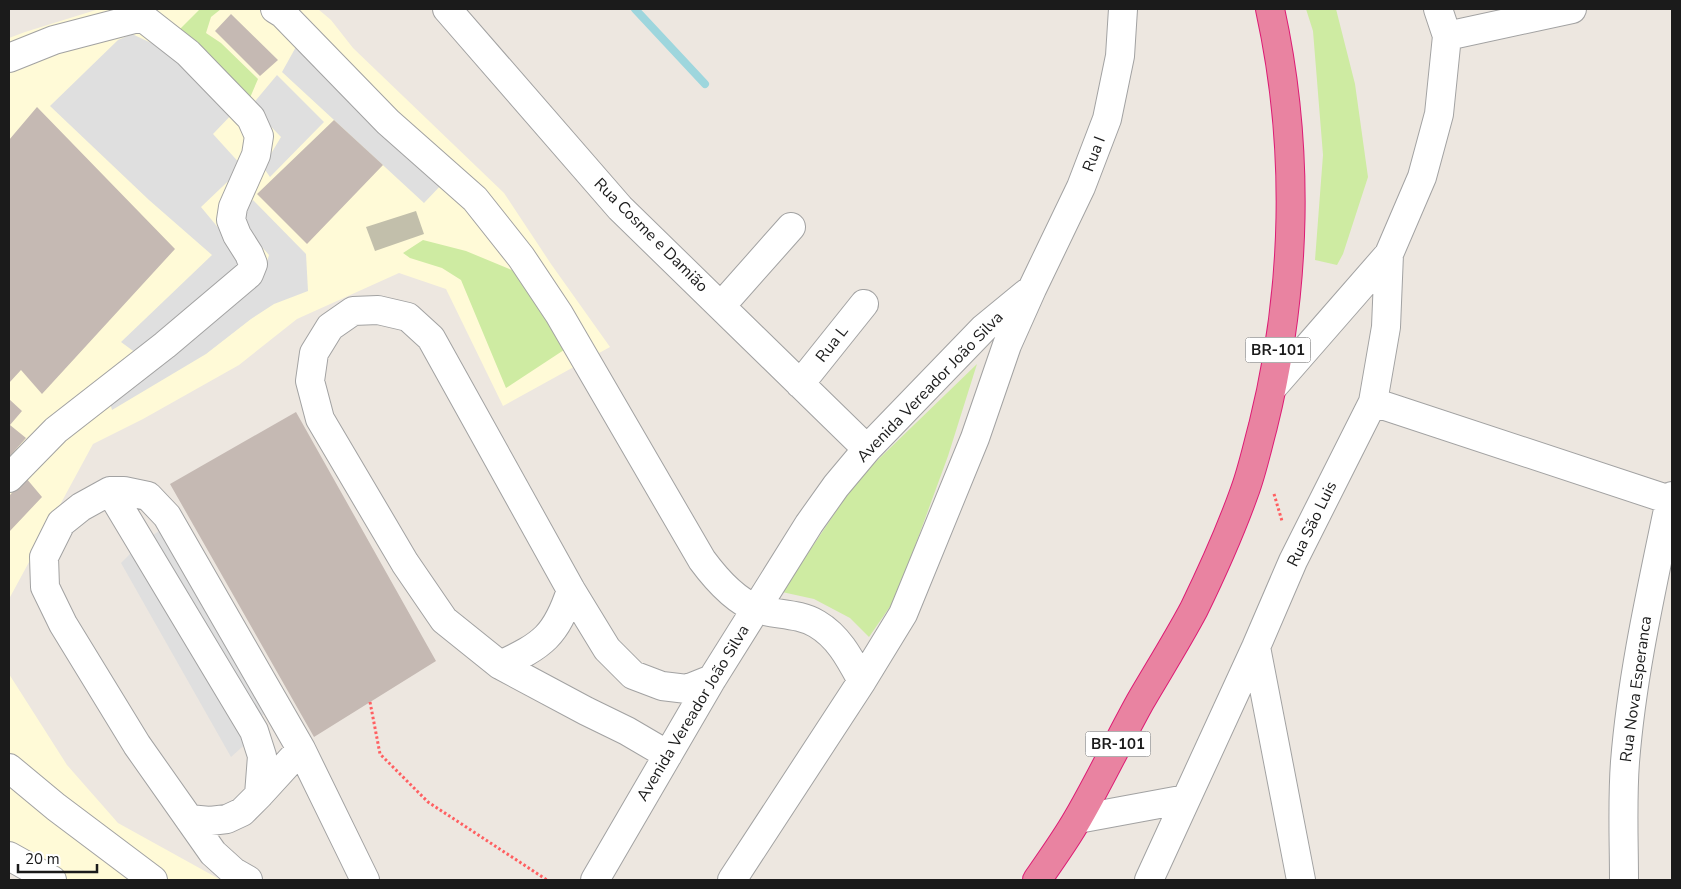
<svg xmlns="http://www.w3.org/2000/svg" width="1681" height="889" font-family="'Nunito Sans',sans-serif">
  <style>
    .education { fill: #fffad7 }
    .construction { fill: #c2bfab }
    .grass { fill: #ceeba2 }
    .parking { fill: #dfdfdf }
    .lines { fill: none; stroke-linecap: round; stroke-linejoin: round }
    .stream { stroke: #9ed6dd; stroke-width: 8 }
    .building { fill: #c5b9b3 }
    .minor-casing { stroke: #a2a2a2; stroke-width: 30 }
    .highway-casing { stroke: #dc1c74; stroke-width: 30 }
    .path { stroke: #ff5f61; stroke-width: 3; stroke-dasharray: 2.5 2.5; stroke-linecap: butt }
    .minor { stroke: #fff; stroke-width: 28 }
    .highway { stroke: #e983a1; stroke-width: 28 }
    .labels { text-anchor: middle; dominant-baseline: central; stroke-width: 4; stroke-linejoin: round; paint-order: stroke }
    .shield { fill: #fff; stroke: #5f5f5f; stroke-width: 1 }
    .shield-label { font-size: 15px; font-weight: bold; fill: #1b1b1b }
    .street-label { font-size: 16px; fill: #1b1b1b; stroke: #fff }
  </style>
  <rect width="100%" height="100%" fill="#ede7e0"/>
  <path class="education" d="M99,9H318L331,20L353,48L504,193L551,264L610,347L503,406L446,289L399,273L297,319L239,365L143,419L93,444L9,599V38L25,32Z
    M9,674L67,765L118,823L221,880H26L9,870Z"/>
  <path class="construction" d="M416,211L424,234L375,251L366,227Z"/>
  <path class="grass" d="M200,9H221L211,17L206,33L221,43L258,79L249,100L178,31Z
    M1306,9H1336L1355,84L1368,177L1343,254L1337,265L1315,260L1323,155L1313,31Z
    M423,240L466,251L514,271L570,346L506,388L461,280L442,268L410,258L403,253Z
    M977,364L948,456L896,598L869,637L850,618L814,599L782,592L857,480Z"/>
  <path class="parking" d="M132,34L188,60L236,110L213,134L243,167L201,207L249,265L140,356L121,342L212,255L149,200L50,106L118,40Z
    M297,45L444,182L424,203L282,72Z
    M277,75L324,122L270,177L263,167L281,137L251,106Z
    M253,200L306,254L308,291L274,304L251,319L206,354L112,410L109,399L265,269L269,255L237,219Z
    M159,531L264,714L254,722L146,540Z
    M135,549L251,739L231,757L121,563Z"/>
  <g class="lines">
    <path class="stream" d="M635,9L705,84"/>
  </g>
  <path class="building" d="M231,14L278,60L260,76L215,31Z
    M37,107L175,249L42,394L21,370L9,383V140Z
    M334,120L383,165L307,244L257,194Z
    M9,399L22,411L10,425L26,438L9,457Z
    M296,412L436,661L314,737L170,484Z
    M26,478L42,497L9,532V496Z"/>
  <g class="lines">
    <g class="minor-casing">
      <path id="minor" d="M275,9L283,14L388,122L475,199L521,257L559,314L702,560C716,579 734,600 757,609C776,615 799,613 817,624C839,637 850,659 862,681
        M447,9L620,208L867,449
        M1447,36L1572,9
        M9,58L54,40L142,17L188,53L251,118L259,136L256,155L233,207L231,220L237,235L249,254L253,264L249,274L165,345L56,430L9,478
        M721,306L791,227
        M800,384L864,304
        M1273,387L1389,254L1422,177L1439,114L1447,36L1438,9
        M1373,402L1670,500
        M110,491L254,731L262,756L259,795L242,812L227,819L210,821L189,819
        M1256,647L1301,880
        M500,665C543,645 556,636 571,590
        M668,755L627,731L586,711L500,665L444,620L405,563L320,419L310,381L314,353L330,327L353,311L378,310L408,317L431,338L571,590L607,649L633,675L662,686L687,689L712,679
        M9,768L56,807L153,880
        M259,795L301,749
        M1078,819L1186,799
        M9,856L52,880
        M248,880L234,872L213,853L137,745L63,624L45,587L44,557L61,523L81,507L110,491H124L148,496L167,516L301,749L365,880
        M595,880L712,679L809,524L836,486L867,449L984,328L1028,292
        M732,880L862,681L903,614L975,438L1007,345L1032,289L1081,187L1107,119L1120,56L1123,9
        M1149,880L1256,647L1293,561L1373,402L1386,327L1389,254
        M1624,880C1624,841 1622,802 1625,762C1632,674 1652,587 1670,500L1672,496"/>
    </g>
    <g class="highway-casing">
      <path id="highway" d="M1037,880C1051,860 1066,839 1078,818C1100,780 1119,740 1140,702C1158,671 1177,641 1194,609C1212,572 1230,532 1244,493C1252,472 1257,448 1263,426C1297,289 1300,146 1270,9"/>
    </g>
    <path class="path" d="M1274,494L1282,521
      M370,702L380,754L428,802L547,880"/>
    <use href="#minor" class="minor"/>
    <use href="#highway" class="highway"/>
  </g>
  <g class="labels">
    <g class="shield">
      <rect x="1245.5" y="337.5" width="65" height="25" rx="4"/>
      <rect x="1085.5" y="731.5" width="65" height="25" rx="4"/>
    </g>
    <g class="shield-label">
      <text x="1278" y="350">BR-101</text>
      <text x="1118" y="744">BR-101</text>
    </g>
    <g class="street-label">
      <text transform="translate(1094 154) rotate(-69)">Rua I</text>
      <text transform="translate(651 235) rotate(45)">Rua Cosme e Damião</text>
      <text transform="translate(832 344) rotate(-52)">Rua L</text>
      <text transform="translate(930 387) rotate(-46)">Avenida Vereador João Silva</text>
      <text transform="translate(1312 524) rotate(-64)">Rua São Luis</text>
      <text transform="translate(1636 689) rotate(-82)">Rua Nova Esperanca</text>
      <text transform="translate(693 713) rotate(-59)">Avenida Vereador João Silva</text>
    </g>
  </g>
  <rect width="1681" height="889" fill="none" stroke="#1b1b1b" stroke-width="20"/>
  <path d="M18 864v8h79v-8" fill="none" stroke="#1b1b1b" stroke-width="2.5"/>
  <text x="25" y="864" font-size="15" fill="#1b1b1b" stroke="#ffffff" stroke-width="4" paint-order="stroke">20 m</text>
</svg>
